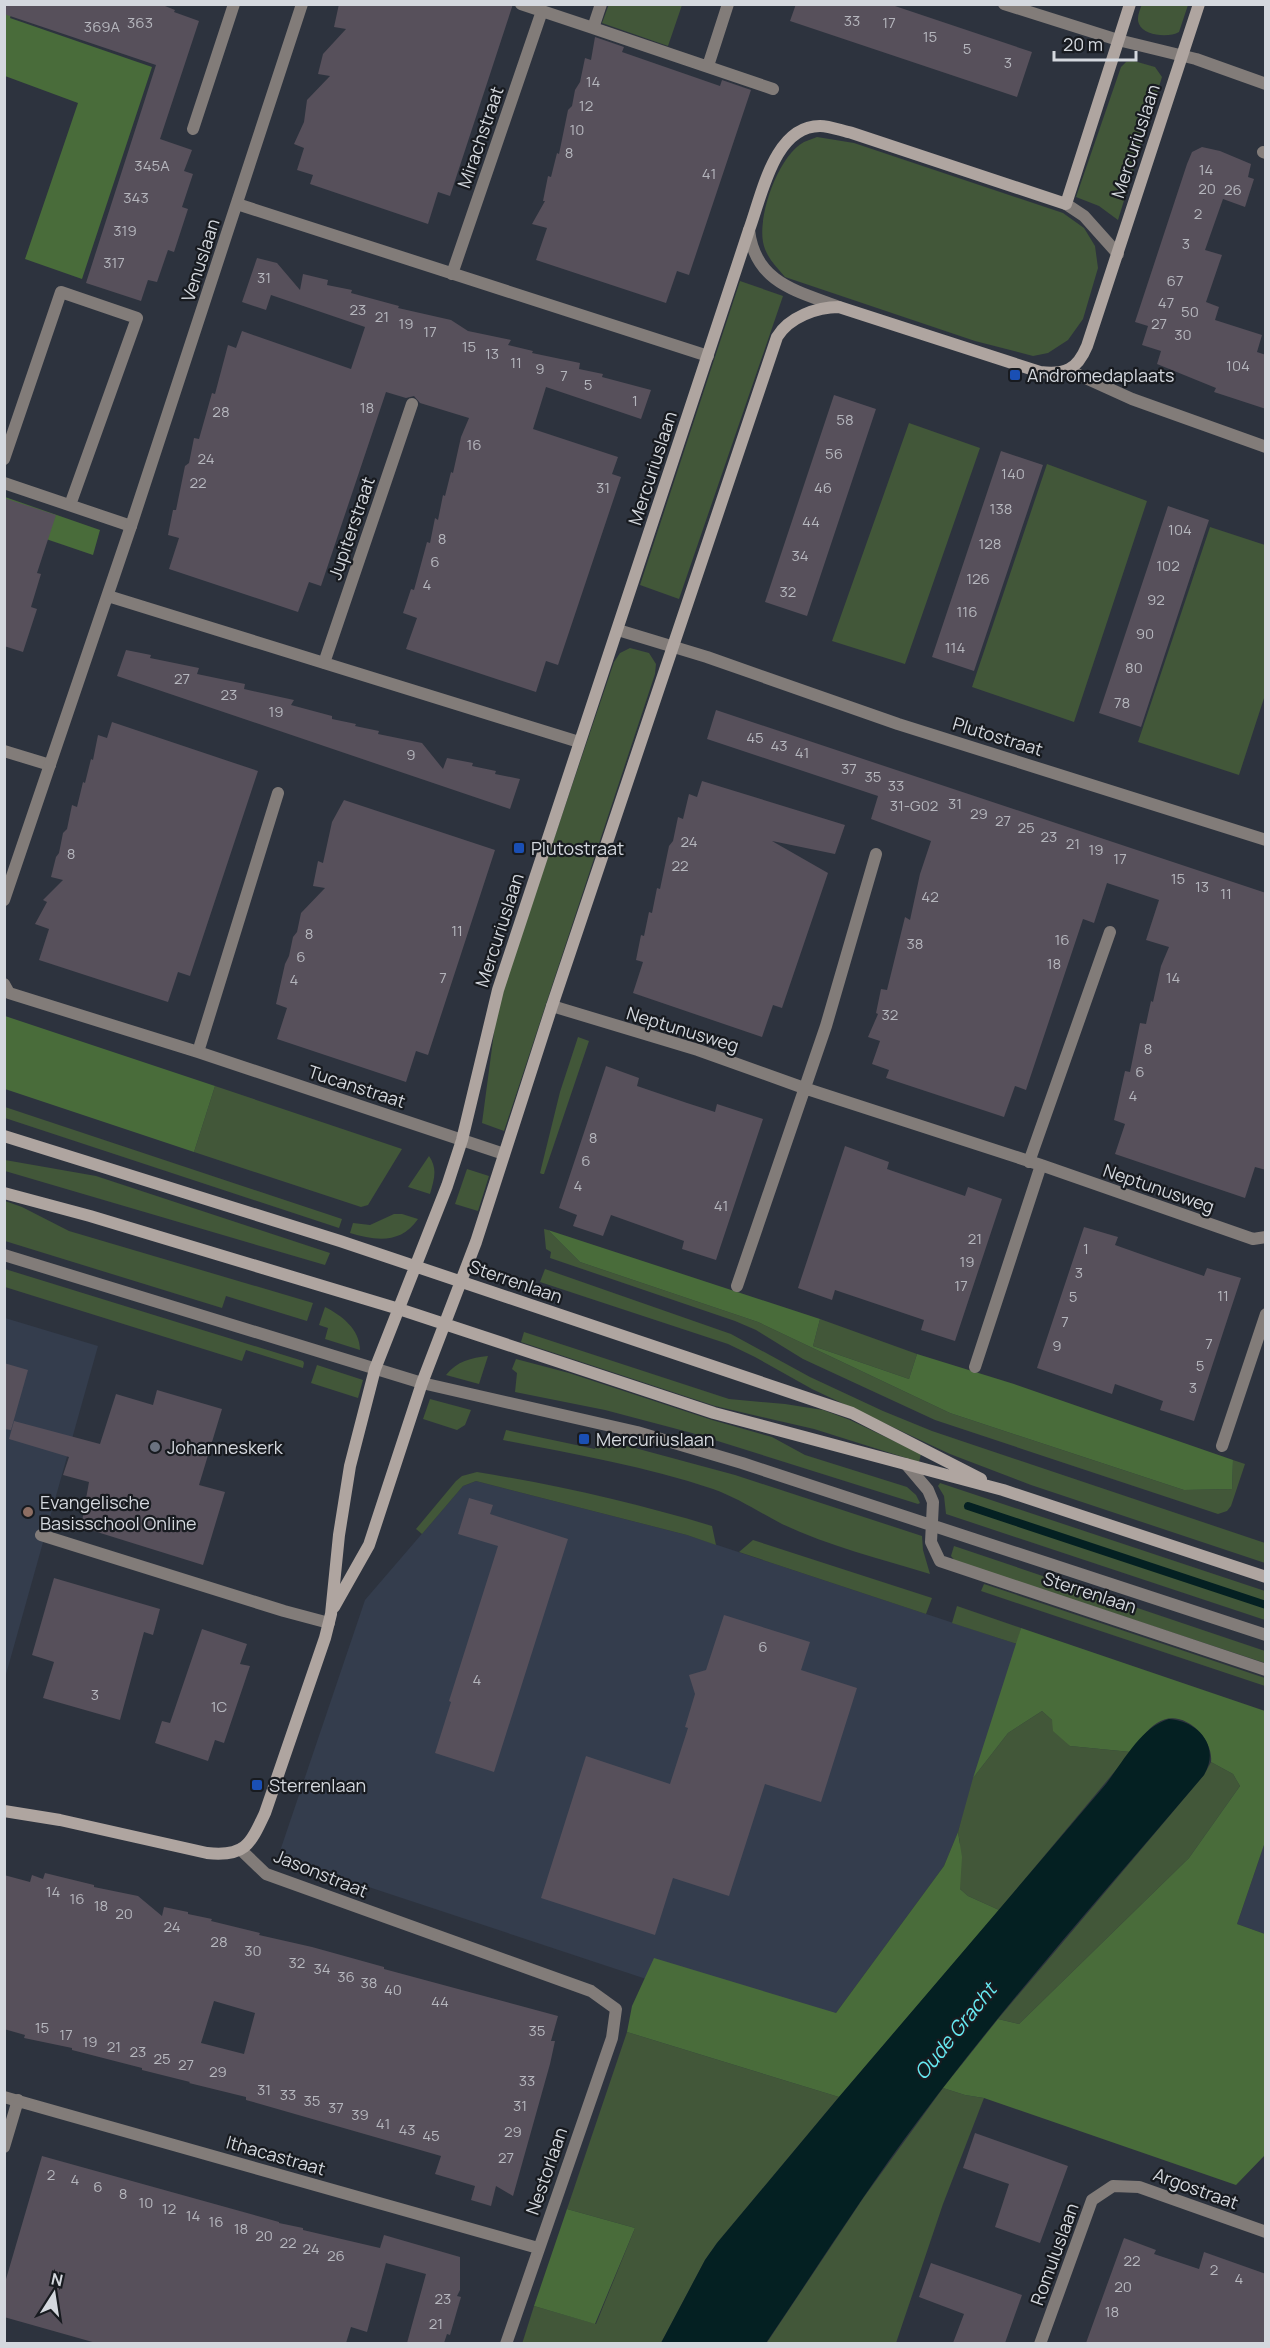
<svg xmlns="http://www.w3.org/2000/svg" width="1270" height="2348" font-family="Manrope,sans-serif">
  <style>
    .built { fill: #343d4d }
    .green { fill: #425739 }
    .forest { fill: #496c3a }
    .water { fill: #042022 }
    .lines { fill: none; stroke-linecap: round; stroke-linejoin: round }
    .stream { stroke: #042022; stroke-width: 8 }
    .building { fill: #57505b; fill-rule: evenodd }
    .lane { stroke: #827c79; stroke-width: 12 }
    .street { stroke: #827c79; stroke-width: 12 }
    .secondary { stroke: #afa5a0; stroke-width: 12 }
    .transit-dot { fill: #1a4fb4; stroke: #181b20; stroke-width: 2 }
    .worship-dot { fill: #6b7280; stroke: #181b20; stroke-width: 2 }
    .education-dot { fill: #8d6e63; stroke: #181b20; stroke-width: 2 }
    .labels { text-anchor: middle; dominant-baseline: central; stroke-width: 4.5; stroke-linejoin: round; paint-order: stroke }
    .number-label { font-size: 15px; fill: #b5b6bd }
    .street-label { font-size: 18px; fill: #d4d8de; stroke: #181b20 }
    .poi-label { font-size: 18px; fill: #d4d8de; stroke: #181b20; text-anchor: start }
    .water-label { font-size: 20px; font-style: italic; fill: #66e9f1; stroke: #181b20 }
  </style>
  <rect width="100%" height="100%" fill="#2d333e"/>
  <path class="built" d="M5,1318L98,1346L5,1678Z
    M476,1481L687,1535L1017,1644L958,1832L944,1866L836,2013L767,2019L278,1857L365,1600L463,1486Z
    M1265,1842V1934L1237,1924Z"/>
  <path class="green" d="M609,4H682V5L668,46L602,23Z
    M1142,4H1188V5L1179,32C1169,38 1144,36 1139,24C1136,18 1140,10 1142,4Z
    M1134,61L1155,67L1162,77L1118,220L1099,206L1076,197L1121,67L1126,62Z
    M817,137L854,143L1063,213L1084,228L1095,246L1098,268L1083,319L1068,340L1048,353L1033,356L975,341L785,277C775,265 766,257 763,242C758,215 778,156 804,142C808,140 813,139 817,137Z
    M740,281L783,296L679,599L640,585Z
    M909,423L980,448L905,664L832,641Z
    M1047,464L1147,501L1074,722L972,687Z
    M1210,527L1265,545V695L1239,775L1138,742Z
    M630,648L649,653L656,664L655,674L504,1131L482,1123L495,1025L503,989L614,662L620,653Z
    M578,1037L589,1041L544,1174H542L540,1173L560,1092Z
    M215,1086L402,1149L368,1205L361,1207L194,1152Z
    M5,1107L342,1219L339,1228L5,1118Z
    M429,1156C438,1169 434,1180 430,1194L408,1187Z
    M5,1160L96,1176L330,1253L325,1265L5,1171Z
    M467,1169L489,1176L478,1211L455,1204Z
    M5,1201L22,1207L69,1231L313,1303L307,1321L226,1296L222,1308L5,1241Z
    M394,1214H402L418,1219C401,1244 376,1241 350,1233L353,1223L370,1225Z
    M544,1229L548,1230L580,1262L758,1322L950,1413L1184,1490L1232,1489L1233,1460L1245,1464L1231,1506L1227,1511L1218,1514L935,1420L803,1359L756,1330L735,1321L550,1258L551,1252L546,1249Z
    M5,1269L303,1361L304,1363L303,1368L246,1350L242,1361L5,1287Z
    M545,1269L731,1334L810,1377L883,1411L932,1431L1265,1543V1563L1031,1485L950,1454L812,1389L755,1357L728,1344L540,1282Z
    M325,1307C341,1315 360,1329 360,1350L325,1339L328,1328L319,1325Z
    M820,1319L917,1354L909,1379L813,1346Z
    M524,1332L729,1399L785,1404L823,1410L850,1420L921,1454L919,1462L814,1429L715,1406L521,1342Z
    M488,1356L479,1384L446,1375C457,1361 471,1358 488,1356Z
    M516,1359L569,1373L712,1420L772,1437L805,1455L907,1487L916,1495L920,1503L918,1504L692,1433L605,1410L515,1392L517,1373L512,1369Z
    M317,1365L363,1380L358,1398L311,1383Z
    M430,1399L471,1410L465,1425L457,1430L423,1419Z
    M506,1430L595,1449L598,1438L735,1475L922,1536L923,1550L930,1574C882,1559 828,1546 782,1524C759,1512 738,1498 713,1489C645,1466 573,1454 503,1440Z
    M477,1472C557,1485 636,1503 712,1526L716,1545L687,1535L476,1481L463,1486L422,1534L416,1529L456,1481L462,1476Z
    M940,1483L1265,1591V1620L946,1514L944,1496L938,1486Z
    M753,1540L932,1598L926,1614L739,1552Z
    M954,1546L1265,1651V1663L955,1561L951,1556Z
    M984,1584L1265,1678V1686L981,1591Z
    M957,1606L1021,1628L1017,1644L952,1623Z
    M1042,1711L1052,1720L1070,1746L1131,1752L999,1910L968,1896L960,1889V1843L958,1832L973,1778L1008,1733Z
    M1211,1762L1233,1774L1240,1786L1189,1858L1019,2024L998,2019L1204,1775Z
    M627,2032L839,2097L717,2243L705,2260L661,2343L522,2344L534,2306L596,2324L635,2228L567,2209Z
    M943,2088L965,2095L984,2098L943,2204L896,2343L766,2344L864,2197Z"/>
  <path class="forest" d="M4,5H14L10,18L152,67L82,279L25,259L78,103L5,76Z
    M5,497L100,530L93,555L5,525Z
    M5,1016L215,1086L194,1152L5,1089Z
    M548,1230L820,1319L813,1346L909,1379L917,1354L1014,1384L1233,1460L1232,1489L1184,1490L950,1413L758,1322L580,1262Z
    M1021,1628L1265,1711V1842L1237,1924L1265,1934V2155L1236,2185L984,2098L965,2095L943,2088L998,2019L1019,2024L1189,1858L1240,1786L1233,1774L1211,1762C1214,1737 1181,1706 1157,1723C1146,1730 1139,1742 1131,1752L1070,1746L1053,1731L1052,1720L1042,1711L1008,1733L973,1778Z
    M958,1832L962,1857L960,1889L968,1896L999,1910L839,2097L627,2032L632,2006L654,1958L836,2013L944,1866Z
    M567,2209L635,2228L595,2324L534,2306Z"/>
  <path class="water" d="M1169,1719C1198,1721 1221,1746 1204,1775C1108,1888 1009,1999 920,2118C865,2191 817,2268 766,2343H661L705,2260L717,2243L839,2097L1106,1784C1123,1762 1141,1727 1169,1719Z"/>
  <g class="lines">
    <path class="stream" d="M968,1506L1266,1605"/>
  </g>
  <path class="building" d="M4,4H160L175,10L174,12L199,21L160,139L192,150L184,171L193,174L182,207L188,209L174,252L168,250L157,282L148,280L141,301L86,283L156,65L4,14Z
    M339,4H513L450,196L438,192L428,224L310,184L313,175L297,170L304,148L294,144L304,122L307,100L330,76L318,74L323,54L346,29L334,27Z
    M796,4H889L1032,52L1017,97L790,21Z
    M595,37L624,47L622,52L720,86L722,80L751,90L689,275L677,271L666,303L536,260L547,228L532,224L545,201H543L548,176L551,177L557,153L559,154L568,110L572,106L575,90L580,82L585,58L591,60Z
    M1202,147L1220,151L1251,164L1248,177L1254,179L1245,207L1223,199L1205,250L1222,255L1206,302L1219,307L1215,320L1262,335L1257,352L1266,355V409L1214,392L1216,388L1157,364L1161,351L1142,345L1148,326L1135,322L1187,164L1192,152Z
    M257,258L277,263L300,290L303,274L328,280L327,285L352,290L351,293L399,306L398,308L451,320L468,331L511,340L508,345L533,351L532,353L580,363L579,369L603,374L602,377L651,390L641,419L546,387L533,429L618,457L612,474L621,477L558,665L546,661L536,692L406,649L417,618L403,613L411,589L414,590L427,542L430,543L435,518L438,520L443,495L445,496L451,472L453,473L461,437L469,418L420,403L414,396L406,398L386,392L321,586L309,582L298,612L169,569L179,538L168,535L173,510H176L185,466L189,463L194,438L199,439L212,393L215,394L228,345L236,348L242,331L351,369L365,327L271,295L266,310L242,302Z
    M834,395L876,409L807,616L765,602Z
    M1001,451L1043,465L974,671L932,657Z
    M4,498L56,515L37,573L41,574L31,607L37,609L23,652L4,646Z
    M1168,506L1209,520L1141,727L1099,713Z
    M126,650L151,655L150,658L199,668L197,674L245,684L244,689L294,700L291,705L332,716V719L356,724L355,726L379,731L378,734L422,743L443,769L447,758L473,763L472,766L496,771L495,774L520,779L510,809L117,676Z
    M716,710L1266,893V1170L1255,1167L1245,1198L1115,1154L1125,1124L1114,1120L1125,1071L1130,1072L1140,1023L1146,1024L1151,1001L1153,1002L1161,966L1169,947L1146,940L1159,900L1107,883L1094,923L1083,919L1026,1090L1015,1086L1004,1117L886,1078L889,1070L872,1064L880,1041L868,1037L878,1014L876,1013L881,989L887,990L905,917L910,920L920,874L931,841L871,819L878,796L707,739Z
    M112,722L258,771L190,976L178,972L168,1002L39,960L49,929L35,924L47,902L43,900L63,880L51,877L56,857L59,853L63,833L67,829L72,805L77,807L83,782L85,783L91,759L93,760L98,735L107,738Z
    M702,781L845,825L835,854L772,841L828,873L782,1008L773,1005L762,1037L633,993L643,962L636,960L641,935L644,936L649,912L652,913L657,888L660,889L669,846L673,841L678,817L683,819L689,794L697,797Z
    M344,800L495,850L428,1055L416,1051L406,1082L277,1039L287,1008L276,1004L285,964L289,956L293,937L297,932L301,913L325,888L313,886L318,861L323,863L332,822Z
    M606,1066L639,1078L637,1086L687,1103L715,1112L717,1104L763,1119L716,1260L682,1249L684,1241L611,1215L603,1236L573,1226L577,1215L559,1208Z
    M845,1146L889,1162L887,1169L965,1196L968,1187L1002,1199L955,1341L921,1330L924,1320L835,1290L832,1300L798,1288Z
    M1084,1227L1118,1237L1115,1245L1163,1262L1204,1276L1207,1268L1241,1278L1194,1421L1160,1410L1163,1401L1115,1384L1112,1394L1037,1368Z
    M4,1363L28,1370L11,1430L4,1429Z
    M157,1390L222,1409L199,1485L225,1492L203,1565L81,1527L89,1482L63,1475L69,1457L9,1439L14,1421L100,1444L116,1394L153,1405Z
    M469,1498L493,1505L490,1514L568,1539L494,1772L435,1753L451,1702L449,1701L498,1546L458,1534Z
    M54,1578L160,1609L153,1635L144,1632L120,1720L43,1698L54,1662L32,1655Z
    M724,1615L810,1642L801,1670L857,1688L821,1802L765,1784L729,1896L673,1878L655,1935L541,1898L586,1756L670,1784L688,1728L685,1727L695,1694L689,1675L706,1670Z
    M202,1629L247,1644L240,1664L250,1666L224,1743L215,1740L208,1761L155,1743L162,1721L170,1723Z
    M45,1873L94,1885V1887L138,1896L162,1916L164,1907L188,1912V1914L212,1919L211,1921L260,1933L259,1935L312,1947L384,1967V1969L558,2016L551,2041H555L550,2064L513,2196L496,2186L491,2206L471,2200L475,2186L435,2174L441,2156L246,2100V2097L189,2083L190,2082L142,2070V2068L72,2050V2048L24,2038L25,2035L4,2029V1875L30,1882L32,1875L43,1879ZM214,2001L255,2013L244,2054L201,2043Z
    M975,2133L1068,2166L1040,2243L995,2227L1009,2184L963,2168Z
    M42,2156L279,2222V2223L303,2228V2230L380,2248L384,2235L460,2257V2290L457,2296L461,2297L450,2335L447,2334L444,2343H407L426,2274L386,2263L367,2332L351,2327L346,2343H96L4,2317V2286Z
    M1124,2238L1156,2250L1154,2254L1199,2269L1204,2252L1266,2274V2343H1086Z
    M931,2263L1022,2295L1005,2343H953L964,2314L919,2297Z"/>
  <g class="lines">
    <path class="lane" d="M193,129L234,4
      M1263,152L1266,153
      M4,459L61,292L137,318L70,505
      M4,483L131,526
      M4,751L50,765
      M4,1255L422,1383L637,1432L742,1463L1266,1635
      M906,1464L928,1490L933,1502L931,1542L940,1561L1266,1670
      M41,1535L284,1611L329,1623"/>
    <path class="street" d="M521,4L593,28
      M601,4L593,28L773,89
      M1004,4L1118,40L1196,59L1266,84
      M708,66L728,4
      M237,204L708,356
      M1066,204L1084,216L1118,254
      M749,230C755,283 797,291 839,307
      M452,274L542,11
      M1068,370L1132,399L1266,447
      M108,596L579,742
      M618,630L707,657L898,724L1266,840
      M324,663L412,404
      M4,900L131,526L302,4
      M4,984L9,993L198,1052L504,1154
      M552,1006L698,1050L804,1088L1041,1165L1253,1239L1266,1237
      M198,1052L278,793
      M1029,1162L1110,932
      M737,1286L826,1026L876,854
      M975,1367L1041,1165
      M1222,1446L1266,1314
      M242,1851L266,1874L591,1991L616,2009L612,2038L506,2344
      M4,2097L538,2248
      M4,2147L18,2100
      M1040,2344L1092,2200L1113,2186L1139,2187L1266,2232"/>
    <path class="secondary" d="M4,1136L340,1241L852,1413L981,1479
      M4,1193L90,1216L399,1309L714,1413L1003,1490L1266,1577
      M334,1607L369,1545L422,1383L476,1242L552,1006L777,337C789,317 817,307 839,307L1040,372C1065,375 1077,370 1087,346L1199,4
      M4,1811L60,1820L207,1853C245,1857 250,1845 265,1813L325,1638L331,1614L339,1535L350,1466L375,1369L447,1186L462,1140L498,990L749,230C762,195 774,126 820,126C830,126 842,131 852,133L1066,204L1130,4"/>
  </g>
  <g class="transit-dot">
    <rect x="1009" y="369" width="12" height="12" rx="3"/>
    <rect x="513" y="842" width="12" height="12" rx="3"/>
    <rect x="578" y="1433" width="12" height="12" rx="3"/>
    <rect x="251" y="1779" width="12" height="12" rx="3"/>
  </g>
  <circle class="worship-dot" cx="155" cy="1447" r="6"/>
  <circle class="education-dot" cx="28" cy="1512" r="6"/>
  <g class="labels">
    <g class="number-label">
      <text x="852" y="20">33</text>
      <text x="140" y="22">363</text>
      <text x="889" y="22">17</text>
      <text x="102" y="26">369A</text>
      <text x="930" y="36">15</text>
      <text x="967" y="48">5</text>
      <text x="1008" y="62">3</text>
      <text x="593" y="81">14</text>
      <text x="586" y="105">12</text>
      <text x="577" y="129">10</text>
      <text x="569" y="152">8</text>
      <text x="152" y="165">345A</text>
      <text x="1206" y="169">14</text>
      <text x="709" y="173">41</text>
      <text x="1207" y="188">20</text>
      <text x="1233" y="189">26</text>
      <text x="136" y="197">343</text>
      <text x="1198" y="213">2</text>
      <text x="125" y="230">319</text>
      <text x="1186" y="243">3</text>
      <text x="114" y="262">317</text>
      <text x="264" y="277">31</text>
      <text x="1175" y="280">67</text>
      <text x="1166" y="302">47</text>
      <text x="358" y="309">23</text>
      <text x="1190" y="311">50</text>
      <text x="382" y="316">21</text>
      <text x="406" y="323">19</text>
      <text x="1159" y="323">27</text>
      <text x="430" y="331">17</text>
      <text x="1183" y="334">30</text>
      <text x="469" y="346">15</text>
      <text x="492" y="353">13</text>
      <text x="516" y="362">11</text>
      <text x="1238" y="365">104</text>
      <text x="540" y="368">9</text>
      <text x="564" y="375">7</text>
      <text x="588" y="384">5</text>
      <text x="635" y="400">1</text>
      <text x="367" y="407">18</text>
      <text x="221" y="411">28</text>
      <text x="845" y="419">58</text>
      <text x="474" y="444">16</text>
      <text x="834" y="453">56</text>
      <text x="206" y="458">24</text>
      <text x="1013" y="473">140</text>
      <text x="198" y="482">22</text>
      <text x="603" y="487">31</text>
      <text x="823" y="487">46</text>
      <text x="1001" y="508">138</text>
      <text x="811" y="521">44</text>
      <text x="1180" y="529">104</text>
      <text x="442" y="538">8</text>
      <text x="990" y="543">128</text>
      <text x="800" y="555">34</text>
      <text x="435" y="561">6</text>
      <text x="1168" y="565">102</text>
      <text x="978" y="578">126</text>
      <text x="427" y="584">4</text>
      <text x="788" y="591">32</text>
      <text x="1156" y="599">92</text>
      <text x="967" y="611">116</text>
      <text x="1145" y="633">90</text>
      <text x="955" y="647">114</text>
      <text x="1134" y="667">80</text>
      <text x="182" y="678">27</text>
      <text x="229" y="694">23</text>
      <text x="1122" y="702">78</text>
      <text x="276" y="711">19</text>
      <text x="755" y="737">45</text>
      <text x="779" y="745">43</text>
      <text x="802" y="752">41</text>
      <text x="411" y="754">9</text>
      <text x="849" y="768">37</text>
      <text x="873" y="776">35</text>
      <text x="896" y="785">33</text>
      <text x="955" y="803">31</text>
      <text x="914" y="805">31-G02</text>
      <text x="979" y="813">29</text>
      <text x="1003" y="820">27</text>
      <text x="1026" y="827">25</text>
      <text x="1049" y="836">23</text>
      <text x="689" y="841">24</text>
      <text x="1073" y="843">21</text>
      <text x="1096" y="849">19</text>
      <text x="71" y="853">8</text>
      <text x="1120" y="858">17</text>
      <text x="680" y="865">22</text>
      <text x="1178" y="878">15</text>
      <text x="1202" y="886">13</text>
      <text x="1226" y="893">11</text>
      <text x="930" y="896">42</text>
      <text x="457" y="930">11</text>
      <text x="309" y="933">8</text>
      <text x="1062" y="939">16</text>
      <text x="915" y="943">38</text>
      <text x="301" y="956">6</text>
      <text x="1054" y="963">18</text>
      <text x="443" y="977">7</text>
      <text x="1173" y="977">14</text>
      <text x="294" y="979">4</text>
      <text x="890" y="1014">32</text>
      <text x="1148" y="1048">8</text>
      <text x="1140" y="1071">6</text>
      <text x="1133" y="1095">4</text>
      <text x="593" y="1137">8</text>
      <text x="586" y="1160">6</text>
      <text x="578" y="1185">4</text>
      <text x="721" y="1205">41</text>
      <text x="975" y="1238">21</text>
      <text x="1086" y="1248">1</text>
      <text x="967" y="1261">19</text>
      <text x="1079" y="1272">3</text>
      <text x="961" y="1285">17</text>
      <text x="1223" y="1295">11</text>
      <text x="1073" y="1296">5</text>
      <text x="1065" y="1321">7</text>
      <text x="1209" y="1343">7</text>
      <text x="1057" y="1345">9</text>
      <text x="1200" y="1365">5</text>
      <text x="1193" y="1387">3</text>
      <text x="763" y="1646">6</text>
      <text x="477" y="1679">4</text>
      <text x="95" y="1694">3</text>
      <text x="219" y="1706">1C</text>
      <text x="53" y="1891">14</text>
      <text x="77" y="1898">16</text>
      <text x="101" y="1905">18</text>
      <text x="124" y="1913">20</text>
      <text x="172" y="1926">24</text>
      <text x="219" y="1941">28</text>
      <text x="253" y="1950">30</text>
      <text x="297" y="1962">32</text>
      <text x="322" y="1968">34</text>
      <text x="346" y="1976">36</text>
      <text x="369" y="1982">38</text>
      <text x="393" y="1989">40</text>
      <text x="440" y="2001">44</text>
      <text x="42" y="2027">15</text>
      <text x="537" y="2030">35</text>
      <text x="66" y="2034">17</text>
      <text x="90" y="2041">19</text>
      <text x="114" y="2046">21</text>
      <text x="138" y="2051">23</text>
      <text x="162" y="2058">25</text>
      <text x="186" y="2064">27</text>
      <text x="218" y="2071">29</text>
      <text x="527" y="2080">33</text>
      <text x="264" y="2089">31</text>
      <text x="288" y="2094">33</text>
      <text x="312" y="2100">35</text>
      <text x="520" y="2105">31</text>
      <text x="336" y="2107">37</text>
      <text x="360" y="2114">39</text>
      <text x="383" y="2123">41</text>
      <text x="407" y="2129">43</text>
      <text x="513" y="2131">29</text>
      <text x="431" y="2135">45</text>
      <text x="506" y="2157">27</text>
      <text x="51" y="2174">2</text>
      <text x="75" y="2179">4</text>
      <text x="98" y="2186">6</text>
      <text x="123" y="2193">8</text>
      <text x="146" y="2202">10</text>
      <text x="169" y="2208">12</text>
      <text x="193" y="2215">14</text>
      <text x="216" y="2221">16</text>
      <text x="241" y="2228">18</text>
      <text x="264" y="2235">20</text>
      <text x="288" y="2242">22</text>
      <text x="311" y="2248">24</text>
      <text x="336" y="2255">26</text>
      <text x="1132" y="2260">22</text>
      <text x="1214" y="2269">2</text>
      <text x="1239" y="2278">4</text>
      <text x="1123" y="2286">20</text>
      <text x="443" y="2298">23</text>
      <text x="1112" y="2311">18</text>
      <text x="436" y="2323">21</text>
    </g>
    <g class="street-label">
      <text transform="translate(480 137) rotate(-71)">Mirachstraat</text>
      <text transform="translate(1135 141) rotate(-72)">Mercuriuslaan</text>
      <text transform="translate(200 260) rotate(-72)">Venuslaan</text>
      <text transform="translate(652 468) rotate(-72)">Mercuriuslaan</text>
      <text transform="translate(351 528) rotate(-71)">Jupiterstraat</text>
      <text transform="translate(998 736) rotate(17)">Plutostraat</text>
      <text transform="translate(499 930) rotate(-72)">Mercuriuslaan</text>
      <text transform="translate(683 1029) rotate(17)">Neptunusweg</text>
      <text transform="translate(357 1086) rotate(18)">Tucanstraat</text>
      <text transform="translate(1159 1188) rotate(19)">Neptunusweg</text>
      <text transform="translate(516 1281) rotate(19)">Sterrenlaan</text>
      <text transform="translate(1090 1592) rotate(18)">Sterrenlaan</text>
      <text transform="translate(321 1873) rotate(22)">Jasonstraat</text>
      <text transform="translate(276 2155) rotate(16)">Ithacastraat</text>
      <text transform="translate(546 2171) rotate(-71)">Nestorlaan</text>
      <text transform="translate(1196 2188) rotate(20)">Argostraat</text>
      <text transform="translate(1054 2254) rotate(-70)">Romuluslaan</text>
    </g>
    <g class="poi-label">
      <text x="1027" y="375">Andromedaplaats</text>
      <text x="531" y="848">Plutostraat</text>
      <text x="596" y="1439">Mercuriuslaan</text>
      <text x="167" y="1447">Johanneskerk</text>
      <text x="40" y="1502">Evangelische<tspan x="40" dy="21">Basisschool Online</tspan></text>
      <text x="269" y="1785">Sterrenlaan</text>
    </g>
    <g class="water-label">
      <text transform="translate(955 2031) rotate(-51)">Oude Gracht</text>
    </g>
  </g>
  <rect width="1270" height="2348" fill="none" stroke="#d4d8de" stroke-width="12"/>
  <g transform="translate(54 2294) rotate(12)" stroke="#181b20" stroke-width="4.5" paint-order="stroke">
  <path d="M0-4.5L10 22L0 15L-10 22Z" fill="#d4d8de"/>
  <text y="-9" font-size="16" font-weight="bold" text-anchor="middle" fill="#d4d8de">N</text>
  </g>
  <path d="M1054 51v9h82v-9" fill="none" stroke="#d4d8de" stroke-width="3"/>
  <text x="1063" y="51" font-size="18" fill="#d4d8de" stroke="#181b20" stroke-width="4.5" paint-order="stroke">20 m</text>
</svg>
